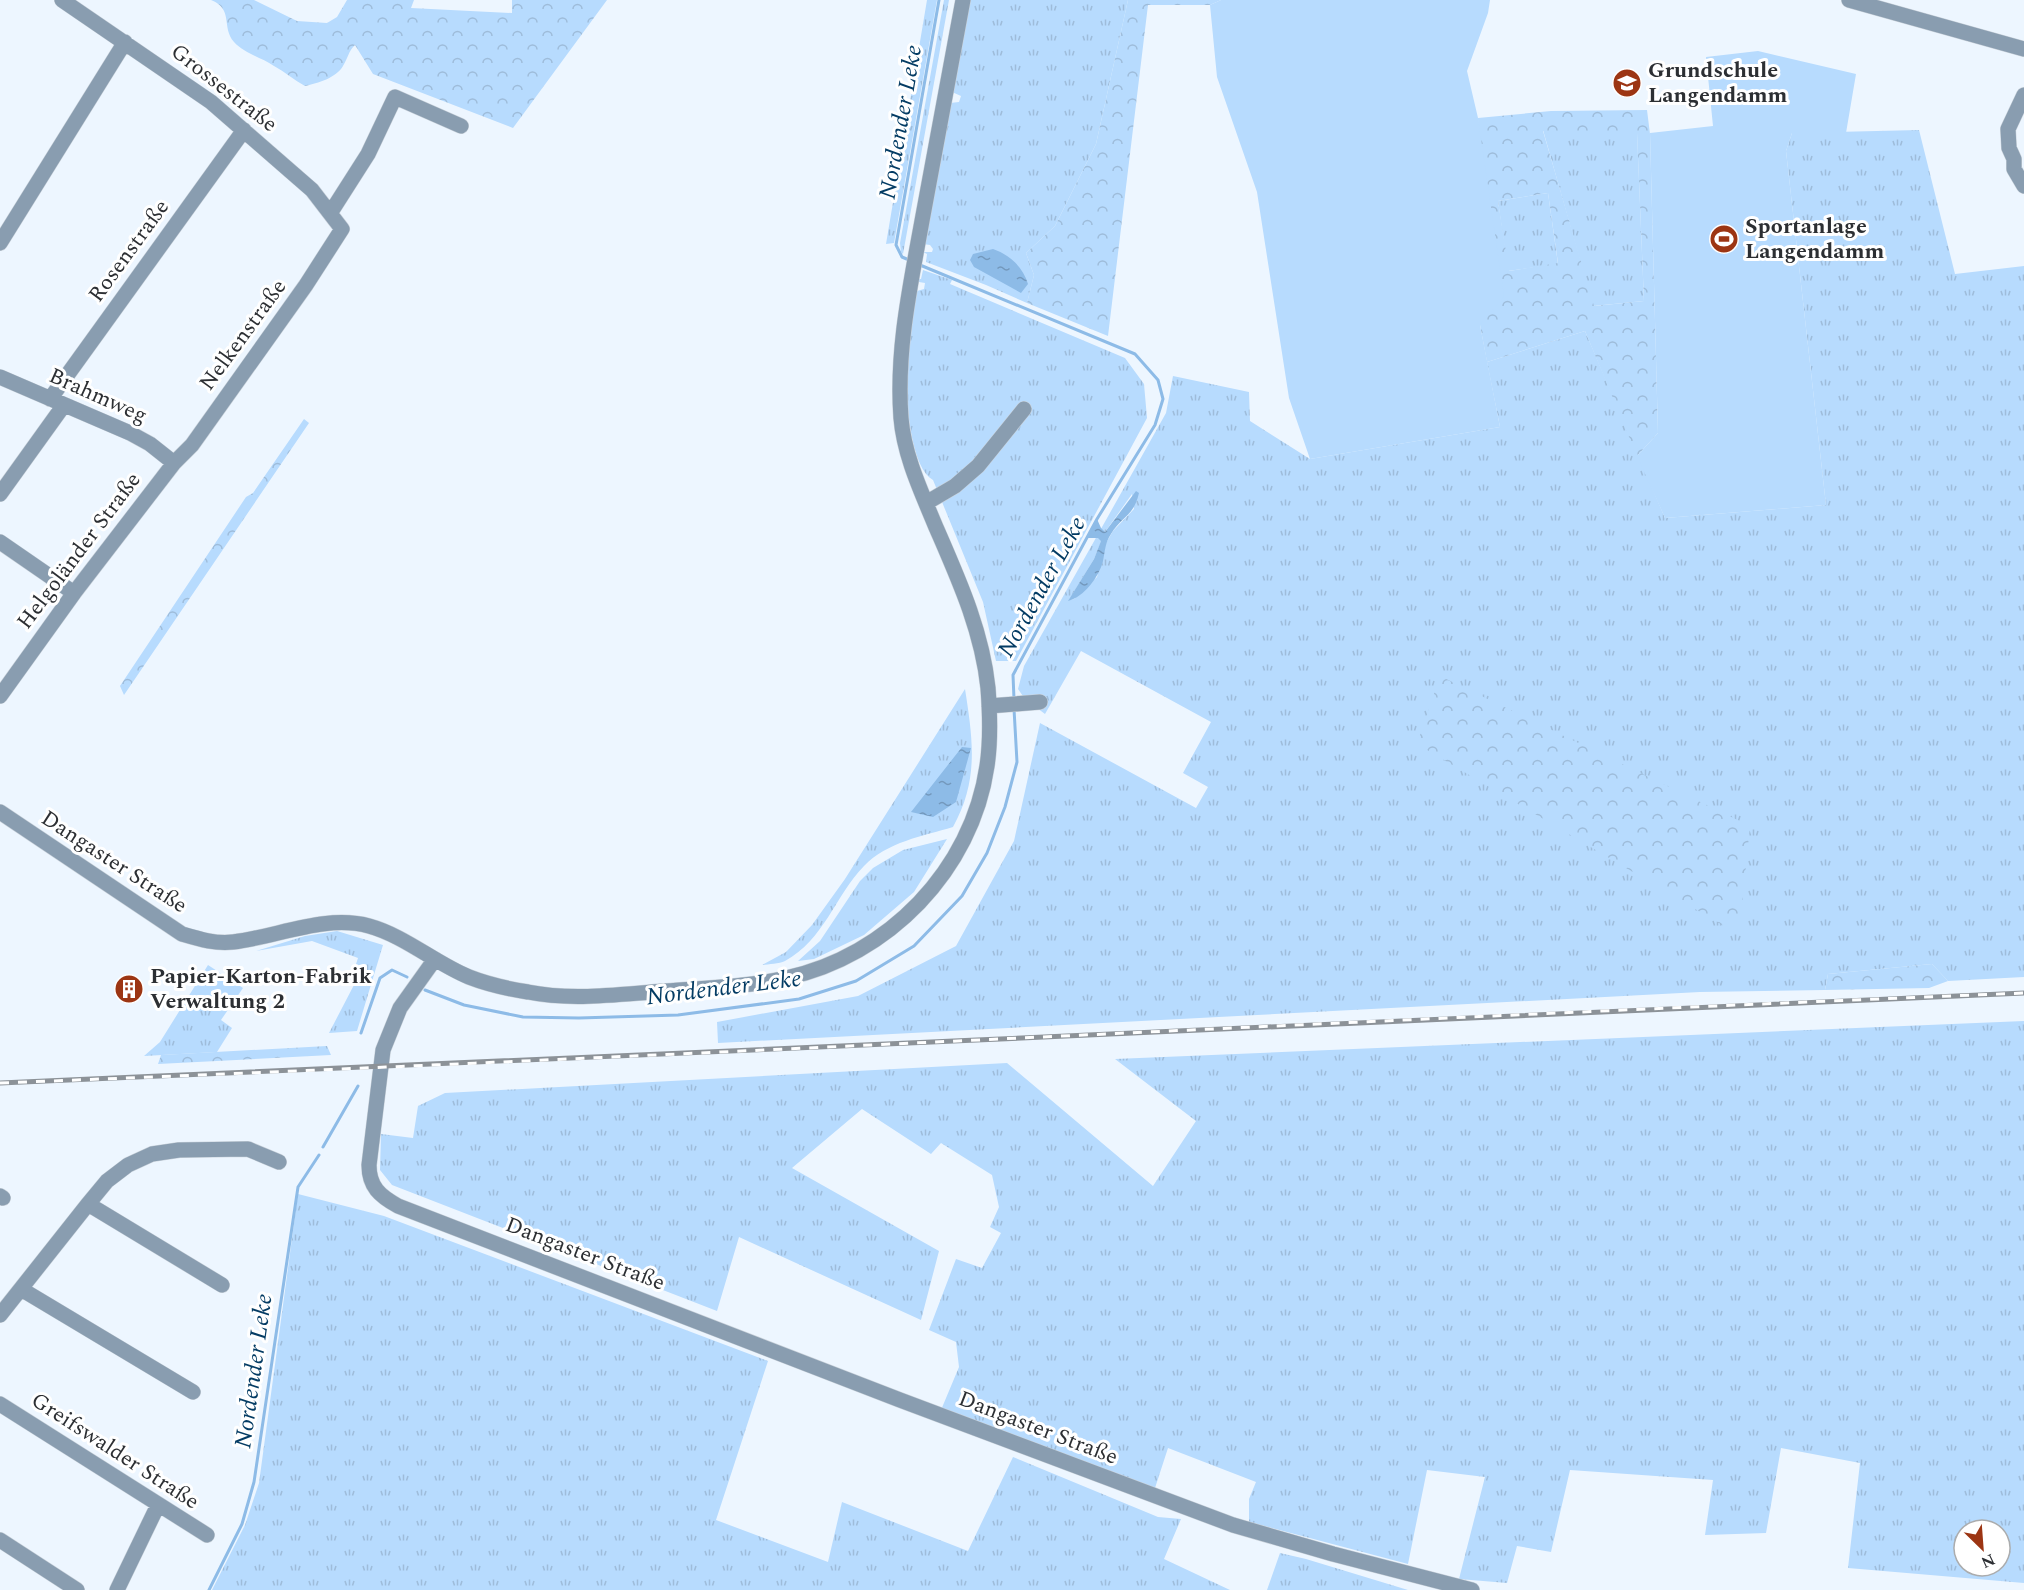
<svg xmlns="http://www.w3.org/2000/svg" width="2024" height="1590" font-family="Spectral,serif">
  <style>
    .grass { fill: url(#grass-tufts); fill-rule: evenodd }
    .forest { fill: url(#forest-crowns); fill-rule: evenodd }
    .pitch { fill: #b7dbfe }
    .water { fill: url(#water-ripples) }
    .lines { fill: none; stroke-linecap: round; stroke-linejoin: round }
    .stream { stroke: #8dbbe7; stroke-width: 3 }
    .minor-casing { stroke: #cad2da; stroke-width: 16 }
    .minor { stroke: #899db0; stroke-width: 15 }
    .rail-casing { stroke: #8c9298; stroke-width: 5 }
    .rail { stroke: #fff; stroke-width: 3; stroke-dasharray: 9; stroke-linecap: butt }
    .labels { text-anchor: middle; dominant-baseline: central; stroke-width: 6; stroke-linejoin: round; paint-order: stroke }
    .poi-label { font-size: 22px; font-weight: bold; fill: #2c2f33; stroke: #fff; text-anchor: start }
    .street-label { font-size: 22px; fill: #2c2f33; stroke: #fff }
    .water-label { font-size: 24px; font-style: italic; fill: #043c64; stroke: #fff }
  </style>
  <defs>
    <pattern id="grass-tufts" width="24" height="20" patternUnits="userSpaceOnUse" patternTransform="scale(1.5)"><rect width="24" height="20" fill="#b7dbfe"/><path d="M3 7l-1-3M5 7V3M7 7l1-3M15 17l-1-3M17 17v-4M19 17l1-3" fill="none" stroke="#9ebcda"/></pattern>
    <pattern id="forest-crowns" width="20" height="18" patternUnits="userSpaceOnUse" patternTransform="scale(1.5)"><rect width="20" height="18" fill="#b7dbfe"/><path d="M2 6a3 3 0 1 1 6 0M12 15a3 3 0 1 1 6 0" fill="none" stroke="#9ebcda"/></pattern>
    <pattern id="water-ripples" width="26" height="14" patternUnits="userSpaceOnUse" patternTransform="scale(1.5)"><rect width="26" height="14" fill="#8dbbe7"/><path d="M2 4q2-2 4 0t4 0M15 11q2-2 4 0t4 0" fill="none" stroke="#7398bc"/></pattern>
  </defs>
  <rect width="100%" height="100%" fill="#edf6ff"/>
  <path class="grass" d="M927,0H937L894,243L886,244Z
    M944,0H949L903,254L901,252L900,243Z
    M969,0H1128L1096,144L1055,226L1026,253L1034,275L1027,303L986,285L926,262L927,254L923,252H932L933,249L930,245L923,244L950,103L959,102L961,96L952,92Z
    M1543,130L1637,132L1644,301L1593,306Z
    M1919,130L1955,274L2024,266V977L1948,981L1932,964L1828,974L1825,990L1700,992L718,1043L717,1022L858,996L956,946L1014,841L1040,723L1196,808L1208,787L1183,773L1211,722L1081,651L1045,714L1025,699L1018,689L1024,666L1166,413L1173,376L1249,392L1250,421L1310,459L1500,427L1487,362L1585,331L1665,518L1826,505L1786,151L1792,133ZM1132,494L1134,509L1113,531L1106,543L1097,577L1074,599L1069,600L1094,559L1105,532Z
    M1548,193L1558,264L1508,271L1498,201Z
    M923,270L952,280L950,284L1125,358L1144,384L1147,418L1016,661H996L983,602L933,480C907,466 904,378 907,351C909,331 914,311 917,291L924,289L925,283L919,282L918,279H921Z
    M965,689C973,740 979,780 953,827C923,836 887,842 864,866C835,896 824,940 785,961C779,964 769,964 762,965L786,952L812,925L845,879Z
    M947,839L914,892L864,935L814,959L798,961L820,941L860,881L873,868L903,850Z
    M337,931L383,945L357,1031L329,1033L355,983L349,978L353,973L358,958L312,941L256,951L305,936Z
    M208,965L243,988L221,1020L232,1028L217,1052L144,1056L160,1042Z
    M2024,1021V1583L1848,1568L1860,1463L1781,1448L1766,1533L1705,1535L1713,1480L1570,1470L1551,1552L1517,1546L1507,1583L1459,1579L1485,1477L1427,1470L1408,1564L1249,1522V1499L1256,1482L1168,1448L1155,1488L941,1410L959,1367L956,1342L929,1330L956,1259L982,1268L1001,1233L990,1227L999,1207L992,1175L941,1143L931,1154L862,1109L792,1168L939,1251L921,1320L739,1237L717,1311L392,1185L380,1170L381,1134L413,1138L418,1106L445,1093L1007,1063L1153,1186L1196,1121L1115,1059ZM1964,1530H2000V1566H1964Z
    M298,1194L384,1216L768,1361L716,1520L828,1562L842,1502L968,1551L1013,1457L1158,1517L1181,1519L1164,1559L1230,1590H212L245,1525L259,1483Z
    M1280,1553L1306,1559L1408,1590H1267Z"/>
  <path class="forest" d="M211,0H254L297,21L327,23L337,17L347,0H414L411,8L512,13V0H607L513,128L373,74L355,45C348,52 348,58 343,66C336,78 318,83 305,86C294,80 285,72 274,66C261,57 245,54 234,42C221,27 234,9 211,0Z
    M1128,0H1221L1210,5H1148L1108,336L1027,303L1034,275L1026,253L1055,226L1096,144Z
    M1647,110L1650,134L1658,433L1637,456L1585,331L1487,362L1480,325L1478,118L1551,111ZM1543,131L1637,133L1644,301L1594,306ZM1548,193L1558,263L1509,271L1498,201Z
    M304,419L309,423L124,695L120,686L246,497L253,493Z
    M1440,676L1750,826L1739,935L1417,744Z
    M1932,964L1948,981L1929,988L1825,990L1828,974Z
    M327,1046L331,1055L158,1064L161,1055Z"/>
  <path class="pitch" d="M1221,0H1490L1488,13L1467,71L1478,118L1504,296L1480,325L1500,427L1310,459L1289,398L1257,192L1217,77L1210,5Z
    M1758,51L1856,74L1846,133H1792L1786,151L1826,505L1665,518L1637,456L1658,433L1650,133L1713,126L1706,57Z"/>
  <path class="water" d="M993,249C1010,255 1023,267 1028,284L1021,293L974,267L970,260L973,254Z
    M1136,491L1139,493C1134,516 1121,517 1111,534C1105,543 1105,551 1103,561C1099,577 1084,597 1068,601L1094,559L1101,541L1098,538H1086L1097,519L1101,528L1105,532Z
    M962,747L971,748L956,802L933,817L911,812Z"/>
  <g class="lines">
    <path class="stream" d="M909,260L902,257L896,245L939,0
      M920,265L1135,354L1158,380L1163,399L1155,425L1097,519L1013,675L1014,699
      M425,990L464,1005L523,1017L579,1018L678,1015L799,999L856,981L914,946L962,896L987,853L1005,807L1017,762L1014,709
      M361,1033L380,978L392,970L407,977
      M323,1147L358,1086
      M209,1590L242,1524L254,1482L298,1187L319,1155"/>
    <g class="minor-casing">
      <path id="minor" d="M1849,0L2024,49
        M2024,95L2008,129L2009,148L2014,159V169L2024,186
        M331,212L368,154L395,97L461,126
        M0,243L125,42
        M0,377L130,433L150,444L174,463
        M50,399L244,130
        M0,494L64,405
        M926,503L955,486L978,466L1024,409
        M0,542L74,593
        M0,696L74,593L174,463L192,445L306,285L342,229L312,190L211,102L62,0
        M989,706L1040,702
        M0,812L182,934C199,939 215,944 233,942C277,937 325,914 369,926C405,936 435,963 469,977C487,984 509,989 528,992C573,1001 620,994 666,991C705,988 747,987 786,978C888,956 972,870 987,766C991,740 990,714 988,688C982,630 958,578 935,525C921,491 904,455 901,418C896,351 910,287 922,221C936,147 949,74 963,0
        M435,959L400,1008L383,1050L369,1165C369,1187 380,1196 398,1206L900,1400L1233,1525L1333,1554L1472,1590
        M0,1196L3,1198
        M88,1204L222,1285
        M21,1289L193,1392
        M0,1315L88,1204L107,1181L128,1165L152,1154L179,1150L248,1149L279,1162
        M0,1404L207,1535
        M0,1540L77,1590
        M117,1590L158,1505"/>
    </g>
    <use href="#minor" class="minor"/>
    <g class="rail-casing">
      <path id="rail" d="M0,1083C675,1057 1349,1020 2024,993"/>
    </g>
    <use href="#rail" class="rail"/>
  </g>
  <defs>
    <g id="school-disc" transform="scale(1.5)"><circle r="9.5" fill="#9c3513" stroke="#fff"/><path d="M0-5L7-2L0 1L-7-2ZM-4 1L0 2.5L4 1V4Q0 6-4 4Z" fill="#fff"/></g>
    <g id="stadium-disc" transform="scale(1.5)"><circle r="9.5" fill="#9c3513" stroke="#fff"/><path d="M0-5a6.5 5 0 1 0 0 10a6.5 5 0 1 0 0-10ZM-3.5-1.8h7v3.6h-7Z" fill="#fff"/></g>
    <g id="building-disc" transform="scale(1.5)"><circle r="9.5" fill="#9c3513" stroke="#fff"/><path d="M-4-6H4V6H1V3H-1V6H-4ZM-2.5-4.3h1.7v1.8h-1.7ZM.8-4.3h1.7v1.8H.8ZM-2.5-1h1.7V.8h-1.7ZM.8-1h1.7V.8H.8Z" fill="#fff"/></g>
  </defs>
  <g fill-rule="evenodd">
    <use href="#school-disc" x="1627" y="83"/>
    <use href="#stadium-disc" x="1724" y="239"/>
    <use href="#building-disc" x="129" y="989"/>
  </g>
  <g class="labels">
    <g class="poi-label">
      <text x="1648" y="70">Grundschule<tspan x="1648" dy="25">Langendamm</tspan></text>
      <text x="1745" y="226">Sportanlage<tspan x="1745" dy="25">Langendamm</tspan></text>
      <text x="150" y="976">Papier-Karton-Fabrik<tspan x="150" dy="25">Verwaltung 2</tspan></text>
    </g>
    <g class="street-label">
      <text transform="translate(224 88) rotate(38)">Grossestraße</text>
      <text transform="translate(129 251) rotate(-54)">Rosenstraße</text>
      <text transform="translate(243 335) rotate(-54)">Nelkenstraße</text>
      <text transform="translate(98 396) rotate(24)">Brahmweg</text>
      <text transform="translate(79 551) rotate(-53)">Helgoländer Straße</text>
      <text transform="translate(114 862) rotate(33)">Dangaster Straße</text>
      <text transform="translate(585 1254) rotate(21)">Dangaster Straße</text>
      <text transform="translate(1038 1428) rotate(21)">Dangaster Straße</text>
      <text transform="translate(115 1451) rotate(33)">Greifswalder Straße</text>
    </g>
    <g class="water-label">
      <text transform="translate(901 122) rotate(-80)">Nordender Leke</text>
      <text transform="translate(1042 587) rotate(-61)">Nordender Leke</text>
      <text transform="translate(724 988) rotate(-7)">Nordender Leke</text>
      <text transform="translate(254 1371) rotate(-82)">Nordender Leke</text>
    </g>
  </g>
  <g transform="translate(1982 1548) rotate(155)"><circle r="28" fill="#ffffff" stroke="#abacad" stroke-width="1.5"/>
  <path d="M0-4.5L10 22L0 15L-10 22Z" fill="#9c3513"/>
  <text y="-9" font-size="16" font-weight="bold" text-anchor="middle" fill="#2c2f33">N</text>
  </g>
</svg>
